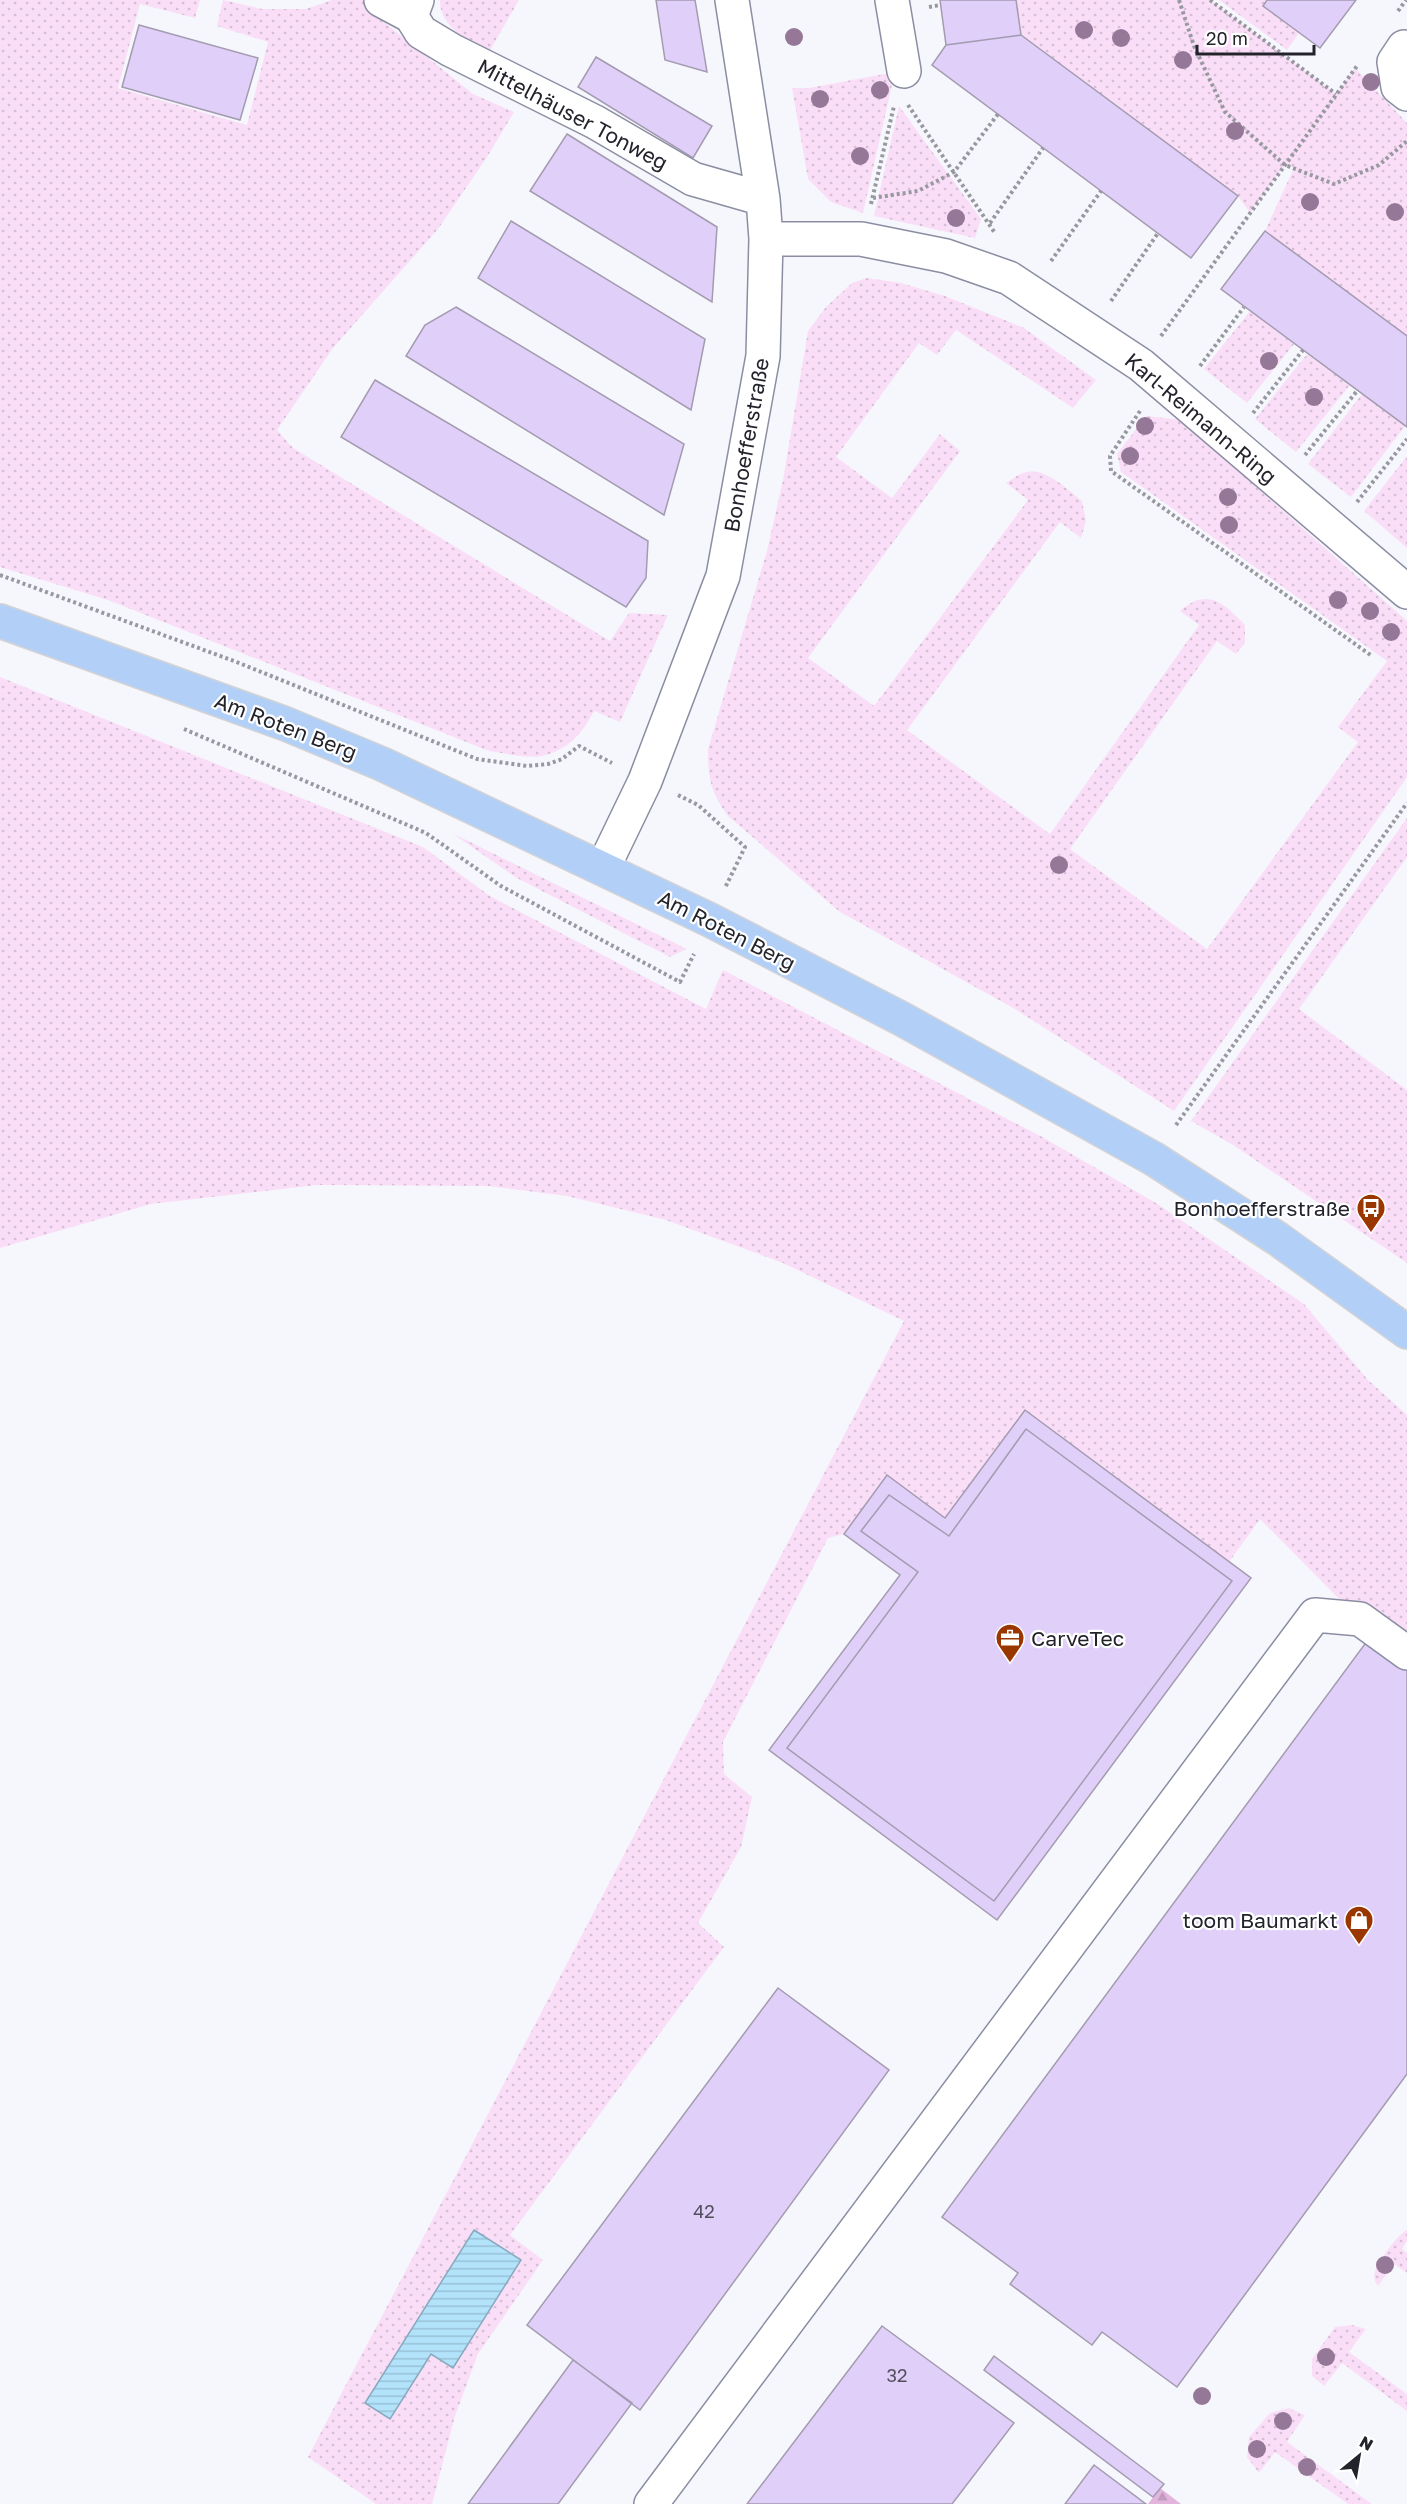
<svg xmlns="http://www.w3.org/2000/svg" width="1407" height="2504" font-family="'Golos Text',sans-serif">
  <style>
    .grass { fill: url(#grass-dots); fill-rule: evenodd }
    .forest { fill: url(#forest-firs) }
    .water { fill: url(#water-rules); stroke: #87a9bd; stroke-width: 1.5 }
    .building { fill: #e0cff9; stroke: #a39baf; stroke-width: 1.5 }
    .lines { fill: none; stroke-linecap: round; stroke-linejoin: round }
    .minor-casing { stroke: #8b8ea2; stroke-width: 36 }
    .major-casing { stroke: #d3d3d5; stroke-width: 36 }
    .path { stroke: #9899a0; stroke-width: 4; stroke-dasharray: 3 3; stroke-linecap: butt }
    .minor { stroke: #fff; stroke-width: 33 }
    .major { stroke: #b2d0f7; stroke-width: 33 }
    .tree { fill: #957897 }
    .labels { text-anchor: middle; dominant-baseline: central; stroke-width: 4.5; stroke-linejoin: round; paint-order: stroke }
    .number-label { font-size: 18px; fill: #524e5e }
    .street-label { font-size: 21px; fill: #22232b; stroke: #fff }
    .poi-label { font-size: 21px; fill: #22232b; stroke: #fff; text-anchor: end }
  </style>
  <defs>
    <pattern id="grass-dots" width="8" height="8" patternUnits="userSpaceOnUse" patternTransform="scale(1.5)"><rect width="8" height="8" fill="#fadef8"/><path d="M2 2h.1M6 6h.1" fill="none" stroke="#d6bed5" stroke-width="1.8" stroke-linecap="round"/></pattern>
    <pattern id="forest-firs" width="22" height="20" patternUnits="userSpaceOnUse" patternTransform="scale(1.5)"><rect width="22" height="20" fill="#e2b5df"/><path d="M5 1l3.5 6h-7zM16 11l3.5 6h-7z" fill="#c29bc0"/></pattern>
    <pattern id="water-rules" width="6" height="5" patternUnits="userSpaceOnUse" patternTransform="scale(1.5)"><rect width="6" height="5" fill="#b2e3fb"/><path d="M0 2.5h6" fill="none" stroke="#99c2d7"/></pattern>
  </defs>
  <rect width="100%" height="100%" fill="#f6f7fc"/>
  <path class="grass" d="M0,0H200L195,18L140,4L118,88L247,125L268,42L217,26L223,0L262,9H306L332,0H393L380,19L473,94L514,112L487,157L438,229L333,348L277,430L293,448L610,641L629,613L668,615L620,722L594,711C583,733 568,750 542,756C529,759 502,753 489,751L108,600L0,567Z
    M440,0H519L489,52C469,41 439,27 440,0Z
    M1016,0H1210L1336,94L1355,68L1407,123V336L1265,231L1294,168L1285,165L1250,213L1238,196L1021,35Z
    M1219,0H1267L1299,33L1287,50Z
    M895,72L863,213L831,202L808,179L792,88H809Z
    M899,106L981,219L975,238L874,216Z
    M867,278L901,283L945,296L1024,328L1096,380L1073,408L956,330L937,355L919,343L836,457L892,498L940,434L960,451L808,658L874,706L1028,500L1006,483C1011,480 1017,475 1023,473C1044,465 1067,489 1082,501L1086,521L1081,538L1060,522L907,730L1050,834L1199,625L1180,611C1207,587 1224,603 1245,625V643L1236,654L1217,641L1070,849L1207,949L1358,742L1338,727L1387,661L1121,472L1117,454L1146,416L1181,420L1407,621V777L1174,1111L1015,1009L840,912L728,816C710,791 708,778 708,749L767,551L783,480L808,331L826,307L852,283Z
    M1250,311L1294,344L1247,403L1204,369Z
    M1307,354L1350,385L1296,452L1255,419Z
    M1362,394L1405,426L1351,497L1308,464Z
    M1407,456V548L1364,511Z
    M0,677L423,847L490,896L706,1009L723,970L1044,1138L1156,1203L1304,1304L1368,1380L1407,1415V1631L1380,1611L1345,1605L1260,1519L1229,1562L1025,1410L945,1518L887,1475L844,1534L828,1538L723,1742L724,1774L752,1797L741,1847L698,1923L724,1947L510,2235L543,2260L478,2354L455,2416L432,2504H376L308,2457L904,1321L783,1263L666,1220L567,1196L488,1186L317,1185L151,1204L0,1248ZM474,2230L453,2368L431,2354L365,2403Z
    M1407,818V857L1299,1009L1407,1090V1263L1233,1145L1191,1121Z
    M452,833L687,949L670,957L515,877Z
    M1407,2230V2241L1402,2249L1407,2253V2273L1394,2264L1378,2286C1375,2282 1373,2277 1375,2272C1377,2262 1398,2234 1407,2230Z
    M1352,2325L1366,2329L1349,2352L1407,2394V2411L1342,2363L1324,2386L1312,2376V2359L1335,2327Z
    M1289,2408L1305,2415L1287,2442L1372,2504H1348L1275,2452L1259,2473L1247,2457L1249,2437L1270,2413Z"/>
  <path class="forest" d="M1160,2488L1181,2504H1148Z"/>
  <path class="water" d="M474,2230L521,2260L453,2368L431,2354L390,2419L365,2403Z"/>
  <path class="building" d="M656,0H695L707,72L665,60Z
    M940,0H1016L1021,35L946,45Z
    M1267,0H1356L1320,48L1263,6Z
    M139,25L258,58L240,120L122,87Z
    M1021,35L1238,196L1191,258L932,65L946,45Z
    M596,57L712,126L693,158L578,87Z
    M567,134L717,227L712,302L530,191Z
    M511,221L705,339L691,410L478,278Z
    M1265,231L1407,336V427L1221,289Z
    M456,307L684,444L664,515L406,356L425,325Z
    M375,380L648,541L646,578L626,607L341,437Z
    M1025,1410L1251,1578L997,1920L769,1750L900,1575L844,1534L887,1475L945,1518Z
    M1026,1429L1232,1581L994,1901L787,1748L918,1572L861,1531L889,1495L949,1536Z
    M1373,1633L1407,1659V2074L1177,2387L1102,2332L1092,2345L1010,2284L1018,2273L942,2217Z
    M778,1988L889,2070L640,2410L527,2325Z
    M882,2326L1014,2423L952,2504H747Z
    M994,2356L1164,2484L1153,2497L984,2370Z
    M573,2360L632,2403L558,2504H468Z
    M1094,2465L1146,2504H1065Z"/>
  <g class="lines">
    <g class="minor-casing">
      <path id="minor" d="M381,0L411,16
        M417,0L411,16L421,32L451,50L595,122L693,179L763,199
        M892,0L904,71
        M1407,48L1404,47L1394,62L1398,87L1407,94
        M766,239H861L946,256L1009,278L1141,365L1407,592
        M603,868L645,781L723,576L763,356L766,239L763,199L732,0
        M651,2504L1315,1615L1360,1619L1407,1653"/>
    </g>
    <g class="major-casing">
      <path id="major" d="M0,621L286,724L382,764L710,920L902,1019L1154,1159L1278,1239L1407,1332"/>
    </g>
    <path class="path" d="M1179,0L1194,46L1225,112L1285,165L1334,184L1379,165L1407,141
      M1210,0L1336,94
      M929,7L940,5
      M1398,11L1406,0
      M908,105L995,233
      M873,198L918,191L954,172L998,114
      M871,204L894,106
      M990,223L1043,148
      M1051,261L1101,191
      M1111,301L1158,233
      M1161,336L1357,66
      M1200,366L1244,307
      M1140,411L1110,456L1111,471L1372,656
      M1253,413L1303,350
      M1305,455L1357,391
      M1357,502L1407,439
      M0,575L234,661L477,759L527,766L548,764L562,759L579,746L612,763
      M184,729L426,833L501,886L680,982L694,954
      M678,795L698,805L745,847L725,888
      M1176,1125L1407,803"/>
    <use href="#minor" class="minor"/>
    <use href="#major" class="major"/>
  </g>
  <g class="tree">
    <circle cx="1084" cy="30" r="9"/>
    <circle cx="794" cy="37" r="9"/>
    <circle cx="1121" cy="38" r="9"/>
    <circle cx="1183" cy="60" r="9"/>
    <circle cx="1371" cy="82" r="9"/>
    <circle cx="880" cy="90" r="9"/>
    <circle cx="820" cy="99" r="9"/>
    <circle cx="1235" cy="131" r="9"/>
    <circle cx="860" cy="156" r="9"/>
    <circle cx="1310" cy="202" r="9"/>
    <circle cx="1395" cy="212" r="9"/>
    <circle cx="956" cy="218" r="9"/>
    <circle cx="1269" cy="361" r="9"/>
    <circle cx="1314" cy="397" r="9"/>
    <circle cx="1145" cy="426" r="9"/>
    <circle cx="1130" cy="456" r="9"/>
    <circle cx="1228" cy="497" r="9"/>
    <circle cx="1229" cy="525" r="9"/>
    <circle cx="1338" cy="600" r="9"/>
    <circle cx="1370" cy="611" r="9"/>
    <circle cx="1391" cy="632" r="9"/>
    <circle cx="1059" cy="865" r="9"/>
    <circle cx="1385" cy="2265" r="9"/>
    <circle cx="1326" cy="2357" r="9"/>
    <circle cx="1202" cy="2396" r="9"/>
    <circle cx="1283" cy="2421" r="9"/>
    <circle cx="1257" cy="2449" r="9"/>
    <circle cx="1307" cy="2467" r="9"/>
  </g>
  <defs>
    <g id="bus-pin" transform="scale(1.5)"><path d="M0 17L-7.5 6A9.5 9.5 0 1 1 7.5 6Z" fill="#9a3600" stroke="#fff"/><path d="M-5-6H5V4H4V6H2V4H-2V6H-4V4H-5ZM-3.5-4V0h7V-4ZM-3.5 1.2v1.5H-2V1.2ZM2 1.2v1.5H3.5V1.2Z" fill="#fff"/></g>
    <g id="office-pin" transform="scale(1.5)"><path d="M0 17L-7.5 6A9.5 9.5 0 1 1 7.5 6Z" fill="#9a3600" stroke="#fff"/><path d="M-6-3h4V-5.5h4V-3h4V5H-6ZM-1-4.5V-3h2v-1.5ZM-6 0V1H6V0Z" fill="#fff"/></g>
    <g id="shop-pin" transform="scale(1.5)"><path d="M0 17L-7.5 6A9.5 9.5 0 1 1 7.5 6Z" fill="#9a3600" stroke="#fff"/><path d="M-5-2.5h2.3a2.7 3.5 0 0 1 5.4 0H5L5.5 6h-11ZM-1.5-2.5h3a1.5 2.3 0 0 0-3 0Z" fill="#fff"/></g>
  </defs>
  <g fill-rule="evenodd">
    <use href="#bus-pin" x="1371" y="1208"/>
    <use href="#office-pin" x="1010" y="1638"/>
    <use href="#shop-pin" x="1359" y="1920"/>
  </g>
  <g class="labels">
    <g class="number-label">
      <text x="704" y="2211">42</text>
      <text x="897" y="2375">32</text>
    </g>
    <g class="street-label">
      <text transform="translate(573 114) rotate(28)">Mittelhäuser Tonweg</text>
      <text transform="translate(1201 418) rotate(40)">Karl-Reimann-Ring</text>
      <text transform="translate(746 445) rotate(-80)">Bonhoefferstraße</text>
      <text transform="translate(286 726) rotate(21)">Am Roten Berg</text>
      <text transform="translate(727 930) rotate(27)">Am Roten Berg</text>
    </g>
    <g class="poi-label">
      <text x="1350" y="1208">Bonhoefferstraße</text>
      <text x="1031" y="1638" text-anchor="start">CarveTec</text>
      <text x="1338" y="1920">toom Baumarkt</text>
    </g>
  </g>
  <g transform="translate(1359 2456) rotate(30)" stroke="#ffffff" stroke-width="4.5" paint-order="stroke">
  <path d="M0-4.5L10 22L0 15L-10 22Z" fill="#22232b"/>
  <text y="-9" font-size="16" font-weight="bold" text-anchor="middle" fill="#22232b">N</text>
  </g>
  <path d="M1197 45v9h117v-9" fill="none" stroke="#22232b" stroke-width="3"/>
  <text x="1206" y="45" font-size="18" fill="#22232b" stroke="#ffffff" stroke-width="4.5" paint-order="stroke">20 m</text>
</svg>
